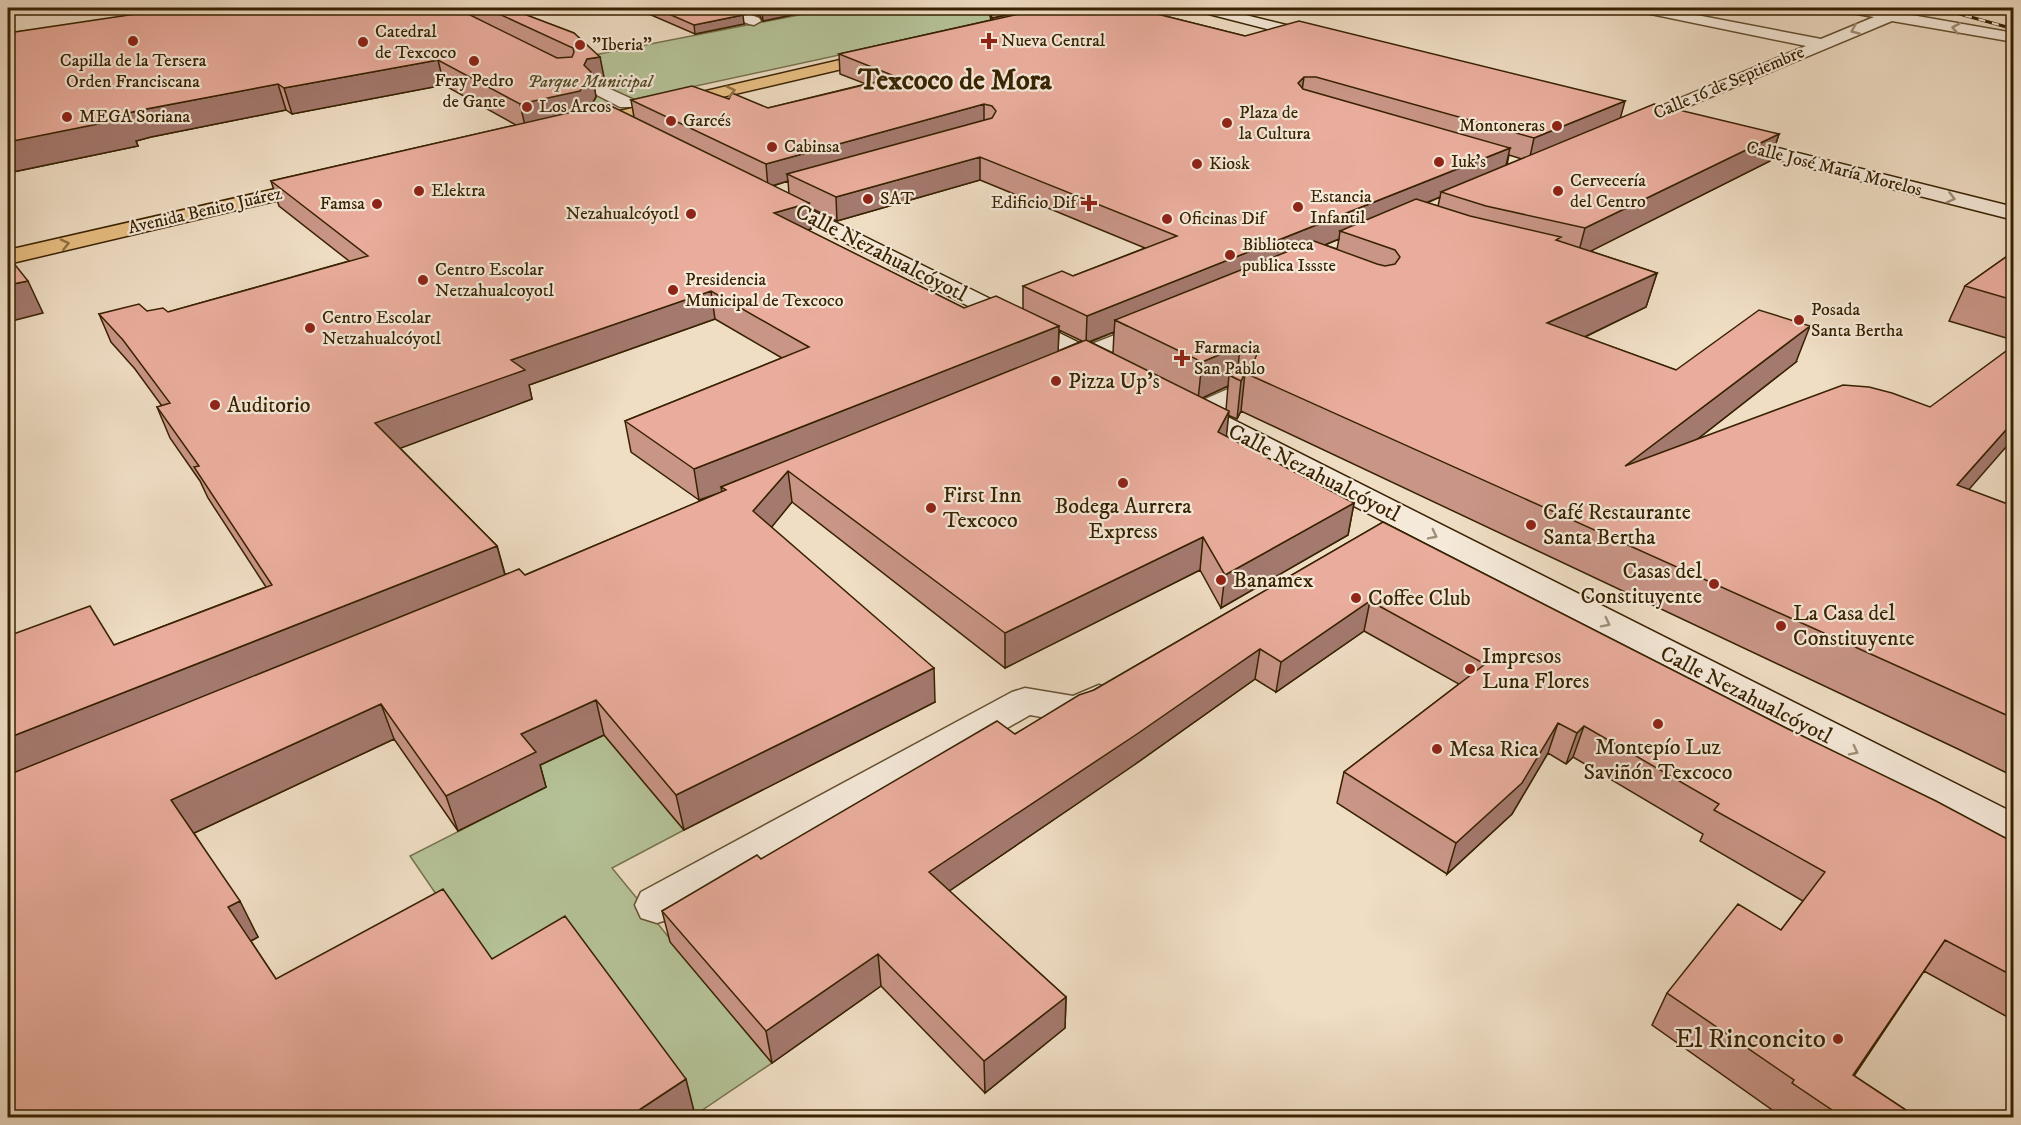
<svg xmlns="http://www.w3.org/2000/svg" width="2021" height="1125" font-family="'IM FELL DW Pica',serif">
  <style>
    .green { fill: #b5c297; stroke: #76724c; stroke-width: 1.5 }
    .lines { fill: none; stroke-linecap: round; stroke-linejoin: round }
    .street-casing { stroke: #665132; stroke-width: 3 }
    .secondary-casing { stroke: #382201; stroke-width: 3 }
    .primary-casing { stroke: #382201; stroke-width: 3 }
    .street { fill: #f5e9d9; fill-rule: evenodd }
    .secondary { fill: #f5e9d9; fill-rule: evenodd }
    .primary { fill: #e8be82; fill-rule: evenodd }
    .rail-casing { stroke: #382201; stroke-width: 3 }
    .rail { stroke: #f5e9d9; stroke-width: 2; stroke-dasharray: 7; stroke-linecap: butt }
    .wall { fill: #c99587; stroke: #382201; stroke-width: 1.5; fill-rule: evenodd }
    .shaded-wall { fill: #a4796e; stroke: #382201; stroke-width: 1.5 }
    .building { fill: #eaad9d; stroke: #382201; stroke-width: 1.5 }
    .oneway { stroke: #a08f78 }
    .oneway2 { stroke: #907042 }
    .poi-dot { fill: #8f2418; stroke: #f5e9d9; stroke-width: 2 }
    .labels { text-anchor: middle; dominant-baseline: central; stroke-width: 4.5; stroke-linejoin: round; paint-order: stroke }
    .far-poi-label { font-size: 18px; fill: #382201; stroke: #f5e9d9; text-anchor: start }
    .far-park-label { font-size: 18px; font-style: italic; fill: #574a26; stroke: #f5e9d9 }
    .far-street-label { font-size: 18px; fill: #382201; stroke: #f5e9d9 }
    .street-label { font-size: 22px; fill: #382201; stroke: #f5e9d9 }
    .poi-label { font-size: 22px; fill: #382201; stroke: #f5e9d9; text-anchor: start }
    .near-poi-label { font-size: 27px; fill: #382201; stroke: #f5e9d9; text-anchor: end }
    .far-town-label { font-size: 28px; font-weight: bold; fill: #382201; stroke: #f5e9d9 }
  </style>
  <rect width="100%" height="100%" fill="#efddc4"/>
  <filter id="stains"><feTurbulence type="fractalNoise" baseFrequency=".00333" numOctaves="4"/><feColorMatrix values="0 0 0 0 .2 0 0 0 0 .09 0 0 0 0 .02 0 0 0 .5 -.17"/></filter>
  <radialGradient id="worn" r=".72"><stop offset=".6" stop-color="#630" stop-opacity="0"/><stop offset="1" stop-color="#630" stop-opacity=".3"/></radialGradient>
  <path class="green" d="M835,8H1056L585,110L543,65Z
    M604,735L684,830L612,868L772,1063L695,1115L576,953L505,995L410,856L546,787L532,769Z"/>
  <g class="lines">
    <g class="street-casing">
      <path id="street" d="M714,8H733L759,18L761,21L754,25L749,24L716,11Z
        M1634,8H1660L1821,39L1874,17L1840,11L1838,8H1866L1889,11L1898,8H1916L1914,11L1906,14L2014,33V42L1892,21L1629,131L1623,130L1620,126L1623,122L1806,46L1641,12Z
        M599,84L632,99L635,103L632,107H620L593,93L591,89L593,85Z
        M1156,319L1165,321L1168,326L1165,331L1071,371L1062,373L1053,371L1049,365L1053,359Z
        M1237,385L1247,387L1251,393L1247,399C1228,408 1208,424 1187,419L1183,413L1187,407Z
        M1099,685L1112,689L1118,698C1097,732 1062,720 1030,715L673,918L657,923L641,918L635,905L641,892L1012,692L1025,688L1073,696Z"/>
    </g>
    <g class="secondary-casing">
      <path id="secondary" d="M1195,8H1217L1327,35L1330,38L1322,43L1197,11Z
        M1730,136L2014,207V220L1723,146L1721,142L1723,138Z
        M770,190L1116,361L1120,367L1116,373L1107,375L1098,373L763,200L760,196L763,192Z
        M1188,400L1198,402L2014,813V848L1999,843L1178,414L1174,408L1178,402Z"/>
    </g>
    <g class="primary-casing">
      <path id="primary" d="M883,50L891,55L889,58L585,129L579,128L576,124L579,120L585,119Z
        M319,179L326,181L329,185L326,189L8,264V250Z"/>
    </g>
    <use href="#street" class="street"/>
    <use href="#secondary" class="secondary"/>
    <use href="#primary" class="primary"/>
    <g class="rail-casing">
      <path id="rail" d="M1938,8L2014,29"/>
    </g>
    <use href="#rail" class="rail"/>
  </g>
  <path class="wall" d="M216,8H508L574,33L605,82L594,84L596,97L590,108L634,117L631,100L729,99L768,108L866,84L840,74L839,54L991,20L988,8H1133L1245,36L1621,118L1779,134L1770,161L1590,251L1657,273L1646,307L1585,337L1676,370L1796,362L1699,438L1969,490L2013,506V776L1958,749L1241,411L1237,419L1228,415L1226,436L1354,503L1348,535L1221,608L1200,570L1005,668L792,502L771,527L935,702L684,830L604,735L540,765L546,787L458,831L394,739L194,833L258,937L251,941L276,979L492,959L695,1115L691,1118H8L114,645L266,587L208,498L200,481L170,438L157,407L162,406L135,369L111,342L99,314L147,311L168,312L349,261L279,206L271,181L516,125L444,85L292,114L286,110L151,137L136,141L138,146L8,173V33ZM1509,155L1522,159L1507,165ZM980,180L1145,248L1073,276L1023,286V309L964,308L807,230L811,229L809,207L837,221ZM788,181L789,194L773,186ZM1440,197L1438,206L1427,203ZM1339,239L1337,249L1325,245ZM715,319L782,358L625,421L631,452L699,500L722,492L525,575L505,574L497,546L400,448L532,399L529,385ZM1059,330L1082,341L1058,351ZM1114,332L1113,353L1090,342ZM1228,386L1226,410L1202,398Z
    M635,8H724L744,24L695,34Z
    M738,8H826L763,21L760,16Z
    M2013,252V340L1949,321L1965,286Z
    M1383,522L1786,728L2013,842V1020L1924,971L1854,1076L1918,1118H1777L1773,1115L1775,1112L1652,1025L1667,993L1781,930L1803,901L1700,841L1703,834L1573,757L1566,764L1548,753L1512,814L1447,874L1337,803L1344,772L1459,684L1364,631L1276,692L1255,679L1134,765L949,891L1066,997L1065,1028L985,1093L881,986L772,1063L670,942L662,911L761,859L1015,734L1094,690Z
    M2013,1108V1118H2008Z"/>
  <path class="shaded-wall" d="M779,8H826L763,21L762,11Z
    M1037,8H1068L992,25V18Z
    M743,15L744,24L695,34L694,25Z
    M600,57L605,82L594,84L596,97L584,117L526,130L520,104L584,65L587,59Z
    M438,60L444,85L292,114L284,88Z
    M1304,77L1301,98L1298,83Z
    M278,84L286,110L151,137L136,141L138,146L8,173V142L141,110Z
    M1625,101L1619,123L1529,161L1534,138Z
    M984,104V125L787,174L788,181L768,187L766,164Z
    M1779,134L1770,161L1577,258L1585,228Z
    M1510,148L1505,170L1441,192L1440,197L1350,234L1340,231L1339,239L1127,326L1115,320L1114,332L1086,343L1087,316Z
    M980,157V180L837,221L836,197Z
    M809,203L811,229L776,239L774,213Z
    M1657,273L1646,307L1537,360L1547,323Z
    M28,281L43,313L8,322V285Z
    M711,291L715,319L529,385L532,399L385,454L375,423L511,360Z
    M1059,326L1058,355L721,487L722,492L699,500L694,469Z
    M1810,326L1796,362L1612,506L1625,466Z
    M1240,346L1237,379L1229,375L1228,386L1198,400L1202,362Z
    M1245,373L1241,411L1237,419L1241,381Z
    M1229,411L1226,441L1218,432Z
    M2013,422V439L1937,526L1957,485Z
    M788,471L792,502L758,544L753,511Z
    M1354,503L1348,535L1221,608L1225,575Z
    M1203,537L1200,570L1005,668V633Z
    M497,546L506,579L8,782V738Z
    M1370,601L1364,631L1276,692L1281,662Z
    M1260,649L1255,679L1134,765L930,904L929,872Z
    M934,668L935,702L684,830L676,795Z
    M596,700L604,735L540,765L546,787L458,831L446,796L521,734Z
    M381,704L394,739L190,835L171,800Z
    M1558,723L1548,753L1512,814L1447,874L1456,843Z
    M1584,726L1573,757L1566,764L1577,733Z
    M240,901L258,937L247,943L228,907Z
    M1945,940L1924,971L1833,1107L1853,1075Z
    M878,954L881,986L772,1063L766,1031Z
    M1066,997L1065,1028L985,1093L984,1061Z
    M686,1079L695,1115L691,1118H627Z"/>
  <path class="building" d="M176,8H456L557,58L572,57L574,52L573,48L486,8H508L574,33L600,57L587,59L584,65L591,72L580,91L520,104L438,60L284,88L278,84L141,110L124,114L128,118L8,142V33Z
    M655,8H724L743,15L694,25Z
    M760,8H779L762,11Z
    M990,8H1037L992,18Z
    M1046,8H1133L1245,36L1299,21L1625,101L1534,138L1316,77H1304L1298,83L1303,89L1510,148L1087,316L1023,286L1062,271L1073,276L1177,236L980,157L836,197L787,174L992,118L996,111L992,106L984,104L766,164L631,100L692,86L729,99L732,93L768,108L897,77L839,54Z
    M607,104L809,203L774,213L964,308L996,296L1059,326L694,469L625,421L809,347L711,291L511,360L525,370L375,423L497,546L8,738V636L90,606L114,645L272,585L194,467L199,466L157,407L170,403L123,340L99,314L139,304L147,311L163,308L168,312L368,256L271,181Z
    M1654,104L1779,134L1585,228L1486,206L1441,192Z
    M1416,199L1470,216L1561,237L1556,240L1657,273L1547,323L1676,370L1759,310L1810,326L1625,466L1843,385L1869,387L1892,393L1930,407L2013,346V422L1957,485L2013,506V718L1245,373L1241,381L1229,375L1253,363L1257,354L1252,348L1240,346L1202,362L1115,320L1314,241L1377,264L1385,266L1395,264L1400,257L1395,250L1340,231Z
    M2013,252V300L1965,286Z
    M8,256L28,281L8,285Z
    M1086,340L1229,411L1218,432L1354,503L1225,575L1203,537L1005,633L788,471L753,511L934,668L676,795L596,700L521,734L536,752L446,796L381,704L171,800L240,901L228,907L276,979L443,889L492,959L565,916L686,1079L627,1118H8V775L519,569L525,575L726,490L721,487Z
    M1383,522L1786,728L1936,801L2013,842V976L1945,940L1853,1075L1918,1118H1844L1792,1083L1794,1080L1667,993L1738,904L1781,930L1825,872L1714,810L1719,804L1584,726L1577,733L1558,723L1522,783L1456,843L1344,772L1485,664L1370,601L1281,662L1260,649L1137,734L929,872L1066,997L984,1061L878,954L766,1031L662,911L757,855L761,859L997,721L1015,734L1079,695L1094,690Z"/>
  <defs><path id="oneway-chevron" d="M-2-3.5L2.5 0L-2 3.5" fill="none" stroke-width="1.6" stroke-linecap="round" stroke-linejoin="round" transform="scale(1.5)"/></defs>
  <g class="oneway">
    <use href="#oneway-chevron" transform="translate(1956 28) rotate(-170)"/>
    <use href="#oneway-chevron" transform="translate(1855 30) rotate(157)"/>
    <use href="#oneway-chevron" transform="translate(1951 198) rotate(14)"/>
    <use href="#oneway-chevron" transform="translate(1433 535) rotate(27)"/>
    <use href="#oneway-chevron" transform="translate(1606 623) rotate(27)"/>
    <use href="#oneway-chevron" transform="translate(1854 751) rotate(27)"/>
  </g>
  <g class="oneway2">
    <use href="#oneway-chevron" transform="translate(731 91) rotate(-13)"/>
    <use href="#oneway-chevron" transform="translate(65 244) rotate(-13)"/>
  </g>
  <g class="poi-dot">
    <circle cx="133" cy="41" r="6"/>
    <path d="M986 32h6v6h6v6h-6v6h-6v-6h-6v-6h6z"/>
    <circle cx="363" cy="42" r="6"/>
    <circle cx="580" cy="45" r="6"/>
    <circle cx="474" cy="61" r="6"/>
    <circle cx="527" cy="107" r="6"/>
    <circle cx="67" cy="117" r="6"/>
    <circle cx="671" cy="121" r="6"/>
    <circle cx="1227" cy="123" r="6"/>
    <circle cx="1557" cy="126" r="6"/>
    <circle cx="772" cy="147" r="6"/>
    <circle cx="1439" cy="162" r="6"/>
    <circle cx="1197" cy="164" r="6"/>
    <circle cx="419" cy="191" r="6"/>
    <circle cx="1558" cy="191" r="6"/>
    <circle cx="868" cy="199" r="6"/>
    <path d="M1086 194h6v6h6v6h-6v6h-6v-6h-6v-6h6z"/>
    <circle cx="377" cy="204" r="6"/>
    <circle cx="1298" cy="207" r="6"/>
    <circle cx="691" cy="214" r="6"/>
    <circle cx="1167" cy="219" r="6"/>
    <circle cx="1230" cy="255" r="6"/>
    <circle cx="423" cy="280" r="6"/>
    <circle cx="673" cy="290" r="6"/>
    <circle cx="1799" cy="320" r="6"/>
    <circle cx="310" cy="328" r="6"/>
    <path d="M1179 349h6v6h6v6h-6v6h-6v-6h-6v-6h6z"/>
    <circle cx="1056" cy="381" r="6"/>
    <circle cx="215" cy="405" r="6"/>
    <circle cx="1123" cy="483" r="6"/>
    <circle cx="931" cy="508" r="6"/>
    <circle cx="1531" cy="525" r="6"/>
    <circle cx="1221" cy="580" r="6"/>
    <circle cx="1714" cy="584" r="6"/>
    <circle cx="1356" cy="598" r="6"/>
    <circle cx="1781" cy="626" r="6"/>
    <circle cx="1470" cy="669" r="6"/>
    <circle cx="1658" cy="724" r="6"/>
    <circle cx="1437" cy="749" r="6"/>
    <circle cx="1838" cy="1039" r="6"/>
  </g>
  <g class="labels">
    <g class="far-poi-label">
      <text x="375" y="32">Catedral<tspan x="375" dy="21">de Texcoco</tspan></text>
      <text x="1001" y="41">Nueva Central</text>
      <text x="592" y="45">"Iberia"</text>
      <text x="133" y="61" text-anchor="middle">Capilla de la Tersera<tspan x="133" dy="21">Orden Franciscana</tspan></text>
      <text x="474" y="81" text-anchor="middle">Fray Pedro<tspan x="474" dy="21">de Gante</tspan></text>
      <text x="539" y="107">Los Arcos</text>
      <text x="1239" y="113">Plaza de<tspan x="1239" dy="21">la Cultura</tspan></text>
      <text x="79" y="117">MEGA Soriana</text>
      <text x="683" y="121">Garcés</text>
      <text x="1545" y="126" text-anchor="end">Montoneras</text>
      <text x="784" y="147">Cabinsa</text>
      <text x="1451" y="162">Iuk's</text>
      <text x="1209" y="164">Kiosk</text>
      <text x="1570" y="181">Cervecería<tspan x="1570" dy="21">del Centro</tspan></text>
      <text x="431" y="191">Elektra</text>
      <text x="1310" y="197">Estancia<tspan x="1310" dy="21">Infantil</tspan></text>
      <text x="880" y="199">SAT</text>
      <text x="1076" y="203" text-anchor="end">Edificio Dif</text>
      <text x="365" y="204" text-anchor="end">Famsa</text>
      <text x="679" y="214" text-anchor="end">Nezahualcóyotl</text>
      <text x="1179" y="219">Oficinas Dif</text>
      <text x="1242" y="245">Biblioteca<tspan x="1242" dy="21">publica Issste</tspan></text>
      <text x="435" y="270">Centro Escolar<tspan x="435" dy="21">Netzahualcoyotl</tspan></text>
      <text x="685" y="280">Presidencia<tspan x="685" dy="21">Municipal de Texcoco</tspan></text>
      <text x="1811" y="310">Posada<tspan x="1811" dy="21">Santa Bertha</tspan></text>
      <text x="322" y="318">Centro Escolar<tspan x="322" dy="21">Netzahualcóyotl</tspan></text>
      <text x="1194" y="348">Farmacia<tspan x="1194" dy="21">San Pablo</tspan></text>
    </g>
    <g class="far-park-label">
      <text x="590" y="82">Parque Municipal</text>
    </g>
    <g class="far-street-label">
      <text transform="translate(1729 83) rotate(-23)">Calle 16 de Septiembre</text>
      <text transform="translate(1834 169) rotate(14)">Calle José María Morelos</text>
      <text transform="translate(205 211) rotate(-13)">Avenida Benito Juárez</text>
    </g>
    <g class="street-label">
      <text transform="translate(881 253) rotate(27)">Calle Nezahualcóyotl</text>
      <text transform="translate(1314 473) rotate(27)">Calle Nezahualcóyotl</text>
      <text transform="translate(1746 695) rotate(27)">Calle Nezahualcóyotl</text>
    </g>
    <g class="poi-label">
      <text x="1068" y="381">Pizza Up's</text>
      <text x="227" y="405">Auditorio</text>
      <text x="943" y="495">First Inn<tspan x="943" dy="25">Texcoco</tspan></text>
      <text x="1123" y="506" text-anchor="middle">Bodega Aurrera<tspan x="1123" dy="25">Express</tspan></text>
      <text x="1543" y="512">Café Restaurante<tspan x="1543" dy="25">Santa Bertha</tspan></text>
      <text x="1702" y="571" text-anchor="end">Casas del<tspan x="1702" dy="25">Constituyente</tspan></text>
      <text x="1233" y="580">Banamex</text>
      <text x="1368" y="598">Coffee Club</text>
      <text x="1793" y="613">La Casa del<tspan x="1793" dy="25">Constituyente</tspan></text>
      <text x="1482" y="656">Impresos<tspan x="1482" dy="25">Luna Flores</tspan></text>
      <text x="1658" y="747" text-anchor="middle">Montepío Luz<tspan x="1658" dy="25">Saviñón Texcoco</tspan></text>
      <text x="1449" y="749">Mesa Rica</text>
    </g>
    <g class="near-poi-label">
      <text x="1826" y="1039">El Rinconcito</text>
    </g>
    <g class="far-town-label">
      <text x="955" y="80">Texcoco de Mora</text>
    </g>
  </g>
  <rect width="2021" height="1125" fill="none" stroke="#efddc4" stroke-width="30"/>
  <rect x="9" y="9" width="2003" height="1107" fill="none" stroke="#382201" stroke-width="3"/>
  <rect x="15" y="15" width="1991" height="1095" fill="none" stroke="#382201" stroke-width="1.5"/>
  <rect width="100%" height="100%" filter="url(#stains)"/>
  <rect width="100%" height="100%" fill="url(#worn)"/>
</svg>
